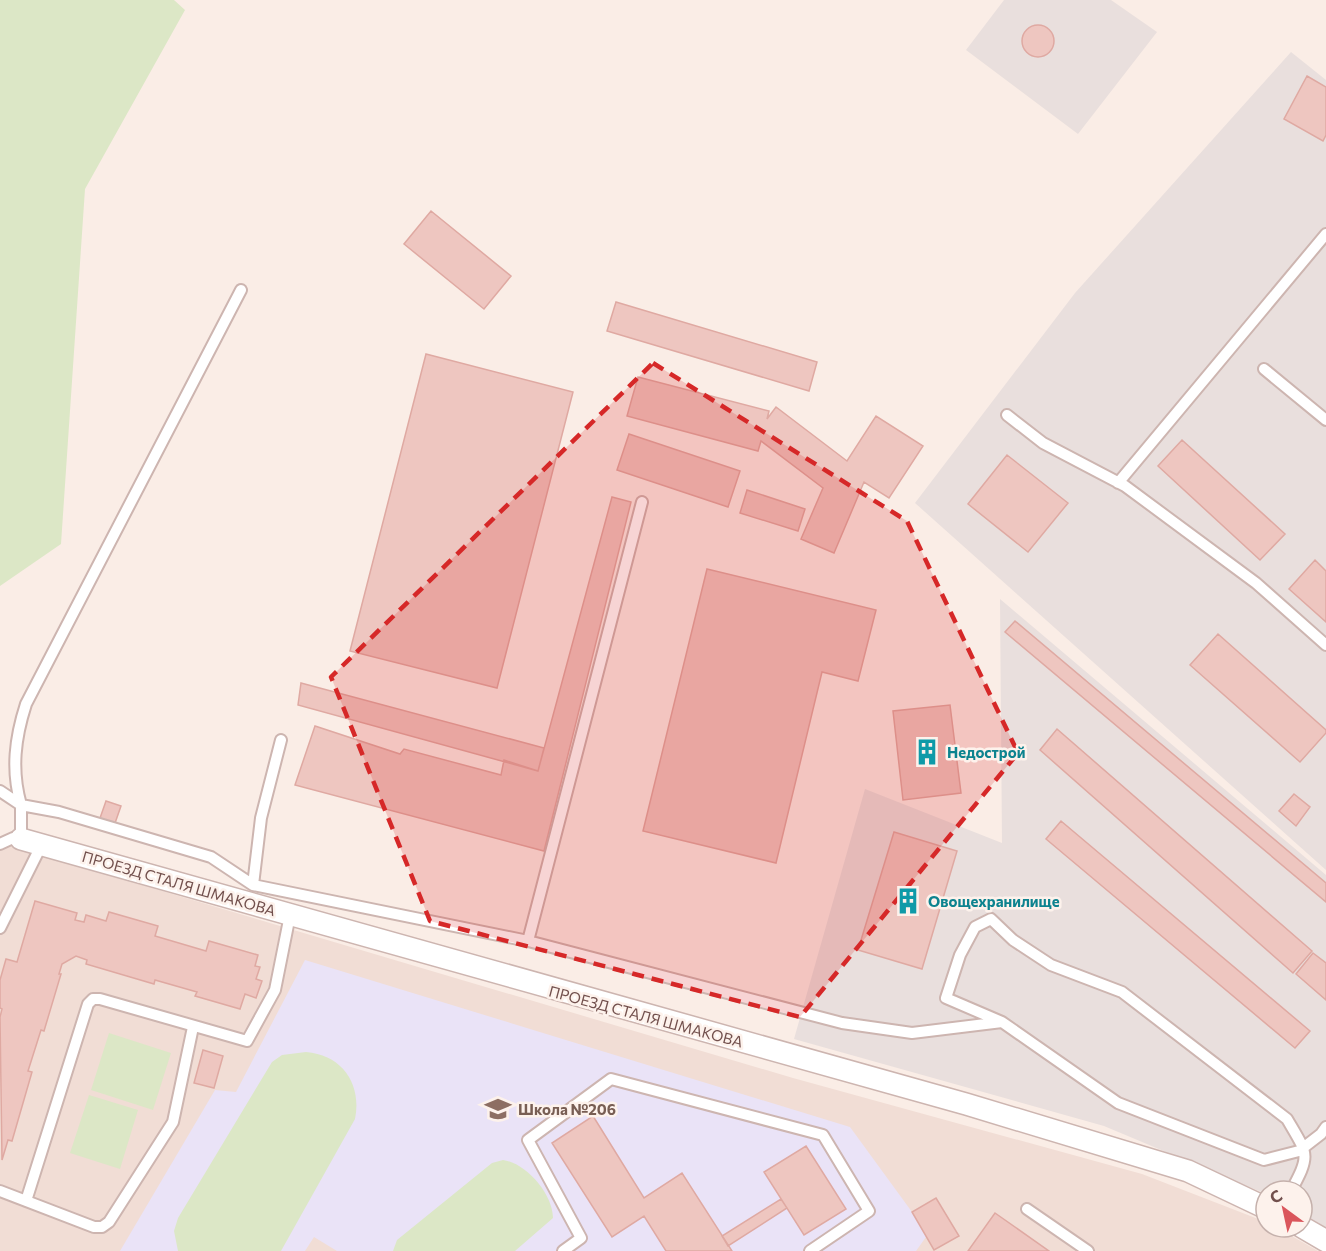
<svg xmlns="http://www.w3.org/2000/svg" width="1326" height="1251" font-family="Commissioner,sans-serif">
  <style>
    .residential { fill: #f1ddd5 }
    .industrial { fill: #e9dfdd }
    .education { fill: #eae3f7 }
    .green { fill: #dce7c6 }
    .building { fill: #eec6c0; stroke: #dfa9a2; stroke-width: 1.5 }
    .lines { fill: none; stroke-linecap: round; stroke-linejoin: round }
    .service-casing { stroke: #cdb5b0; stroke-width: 14 }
    .minor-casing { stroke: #cdb5b0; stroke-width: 24 }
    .service { stroke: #fff; stroke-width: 10 }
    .minor { stroke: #fff; stroke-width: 21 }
    .marked { fill: #d62828; fill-opacity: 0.2; stroke: #d62828; stroke-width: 4.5; stroke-dasharray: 12 8; stroke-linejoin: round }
    .labels { text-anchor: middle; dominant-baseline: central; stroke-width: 5; stroke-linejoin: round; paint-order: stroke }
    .culture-label { font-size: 15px; font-weight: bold; fill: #0d838f; stroke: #fdf2ec; text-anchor: start }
    .street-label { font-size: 15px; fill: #72504d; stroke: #fdf2ec }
    .education-label { font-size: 15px; font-weight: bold; fill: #785e54; stroke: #fdf2ec; text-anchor: start }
  </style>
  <rect width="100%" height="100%" fill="#faede6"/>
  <path class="residential" d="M0,843L793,1078L1142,1174L1266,1222V1227H1276L1318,1251H0Z"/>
  <path class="industrial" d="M1004,0H1111L1157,32L1078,134L966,50Z
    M1291,52L1326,80V870L915,503L1075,293Z
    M1000,599L1326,875V1228L1302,1214V1191H1266V1194L1104,1126L794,1039L865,789L1002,843Z"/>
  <path class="education" d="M305,960L850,1127L912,1212L926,1237L916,1251H337L314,1237L305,1251H120L215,1090L236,1092Z"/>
  <path class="green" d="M0,0H174L185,10L85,189L61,544L0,586Z
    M109,1033L171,1053L153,1110L91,1090Z
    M306,1052C343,1055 362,1085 355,1119L281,1251H178L174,1231L178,1218L272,1062L282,1055Z
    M89,1095L138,1110L120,1169L70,1153Z
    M503,1160C526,1163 553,1194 553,1218L515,1251H393L397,1240L492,1163Z"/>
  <path class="building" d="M1022 41a16 16 0 1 1 32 0a16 16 0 1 1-32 0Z
    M1307,76L1326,87V135L1323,141L1284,119Z
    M431,211L511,276L484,309L404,244Z
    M616,302L817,362L809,391L607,331Z
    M426,354L573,392L497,688L350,651Z
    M638,377L769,411L767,419L776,407L847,461L876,416L923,446L889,498L864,482L834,553L801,539L823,488L761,441L758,451L627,416Z
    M629,434L740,471L728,507L617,470Z
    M1182,440L1285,534L1260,560L1158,466Z
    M1007,455L1068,503L1028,552L968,504Z
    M747,490L805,509L798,531L740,513Z
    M612,497L631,502L544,851L295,785L315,726L400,754L404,749L501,775L504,760L538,771Z
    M1315,560L1326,571V622L1289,589Z
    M707,569L876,610L858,681L822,672L776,863L643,831Z
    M1015,621L1326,883V902L1005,632Z
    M1218,634L1326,730V733L1300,762L1190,665Z
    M301,683L544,748L538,771L298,705Z
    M950,705L961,793L903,800L893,711Z
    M1057,729L1312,951L1293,973L1040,750Z
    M1294,794L1310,807L1296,826L1279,811Z
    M106,801L121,806L114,826L99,821Z
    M1061,821L1310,1031L1295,1048L1046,839Z
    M894,832L957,851L922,969L858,950Z
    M35,901L77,913L75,920L84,922L86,915L106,921L109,912L158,926L155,936L206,951L209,941L258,955L255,966L260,967L256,979L262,981L256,998L245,994L240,1009L195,996L197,992L155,980L154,984L86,964L87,960L76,956L62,964L59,974H61L44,1031L41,1030L28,1071L32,1072L12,1141L8,1140L2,1160L0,1017L2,1009L0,1008V980L6,959L17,962Z
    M1313,953L1326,963V1000L1296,974Z
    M203,1050L223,1056L214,1088L194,1083Z
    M593,1116L644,1198L682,1173L732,1251H666L644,1216L612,1237L552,1143Z
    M806,1146L846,1209L804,1235L764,1172Z
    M936,1198L959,1236L934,1250L912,1212Z
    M781,1199L787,1208L728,1246L722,1236Z
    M995,1213L1049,1251H968Z"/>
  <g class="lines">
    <g class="service-casing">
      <path id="service" d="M241,290L26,704C15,738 11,770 21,805L59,812L211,857L253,885L528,941L842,1023L912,1033L1002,1022L1118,1103L1264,1160L1299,1151L1321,1134L1326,1127
        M1264,369L1326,420
        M1007,415L1043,443L1125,486L1256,583L1326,645
        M1118,483L1326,234
        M0,791L21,805V839L13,838L0,844
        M253,885L261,818L281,740
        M0,928L42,844
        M528,941L642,502
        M1002,1022L946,998L960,955L975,927L991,919L1013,940L1051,965L1122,992L1287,1119C1308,1155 1311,1154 1291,1191
        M0,1191L94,1227H102L109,1222L173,1122L193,1027
        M26,1201L88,1004L93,999H100L247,1041L275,990L290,915
        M1027,1209L1088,1251
        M563,1251L581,1238L528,1140L611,1079L823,1135L869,1211L810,1251"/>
    </g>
    <g class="minor-casing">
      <path id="minor" d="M21,839L966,1104L1188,1171L1266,1208
        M1302,1227L1326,1241"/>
    </g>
    <use href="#service" class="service"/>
    <use href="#minor" class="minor"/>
  </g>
  <path class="marked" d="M653,363L907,521L1018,753L800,1017L430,921L331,677Z"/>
  <defs>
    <g id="building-bare" transform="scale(2.07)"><path d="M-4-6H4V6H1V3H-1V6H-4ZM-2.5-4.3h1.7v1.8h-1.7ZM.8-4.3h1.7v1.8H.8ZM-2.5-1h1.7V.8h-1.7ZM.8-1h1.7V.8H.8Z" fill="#0f9aa8" stroke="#fdf2ec" stroke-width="2.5" paint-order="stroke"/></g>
    <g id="school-bare" transform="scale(2.07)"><path d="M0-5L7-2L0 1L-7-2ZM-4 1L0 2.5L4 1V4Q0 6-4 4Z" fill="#8d6e63" stroke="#fdf2ec" stroke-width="2.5" paint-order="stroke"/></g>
  </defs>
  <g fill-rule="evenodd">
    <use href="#building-bare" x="927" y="752"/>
    <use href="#building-bare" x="908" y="901"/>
    <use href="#school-bare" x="498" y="1109"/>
  </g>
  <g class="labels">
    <g class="culture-label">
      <text x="947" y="752">Недострой</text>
      <text x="928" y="901">Овощехранилище</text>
    </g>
    <g class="street-label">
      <text transform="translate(179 883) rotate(16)">ПРОЕЗД СТАЛЯ ШМАКОВА</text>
      <text transform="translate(646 1016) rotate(15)">ПРОЕЗД СТАЛЯ ШМАКОВА</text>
    </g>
    <g class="education-label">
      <text x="518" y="1109">Школа №206</text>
    </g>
  </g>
  <g transform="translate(1284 1209) rotate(327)"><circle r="28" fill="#fdf2ec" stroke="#c5b1ac" stroke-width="1.5"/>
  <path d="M0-4.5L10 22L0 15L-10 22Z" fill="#da565c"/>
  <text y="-9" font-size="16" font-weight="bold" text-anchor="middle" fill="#72504d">С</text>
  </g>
</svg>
